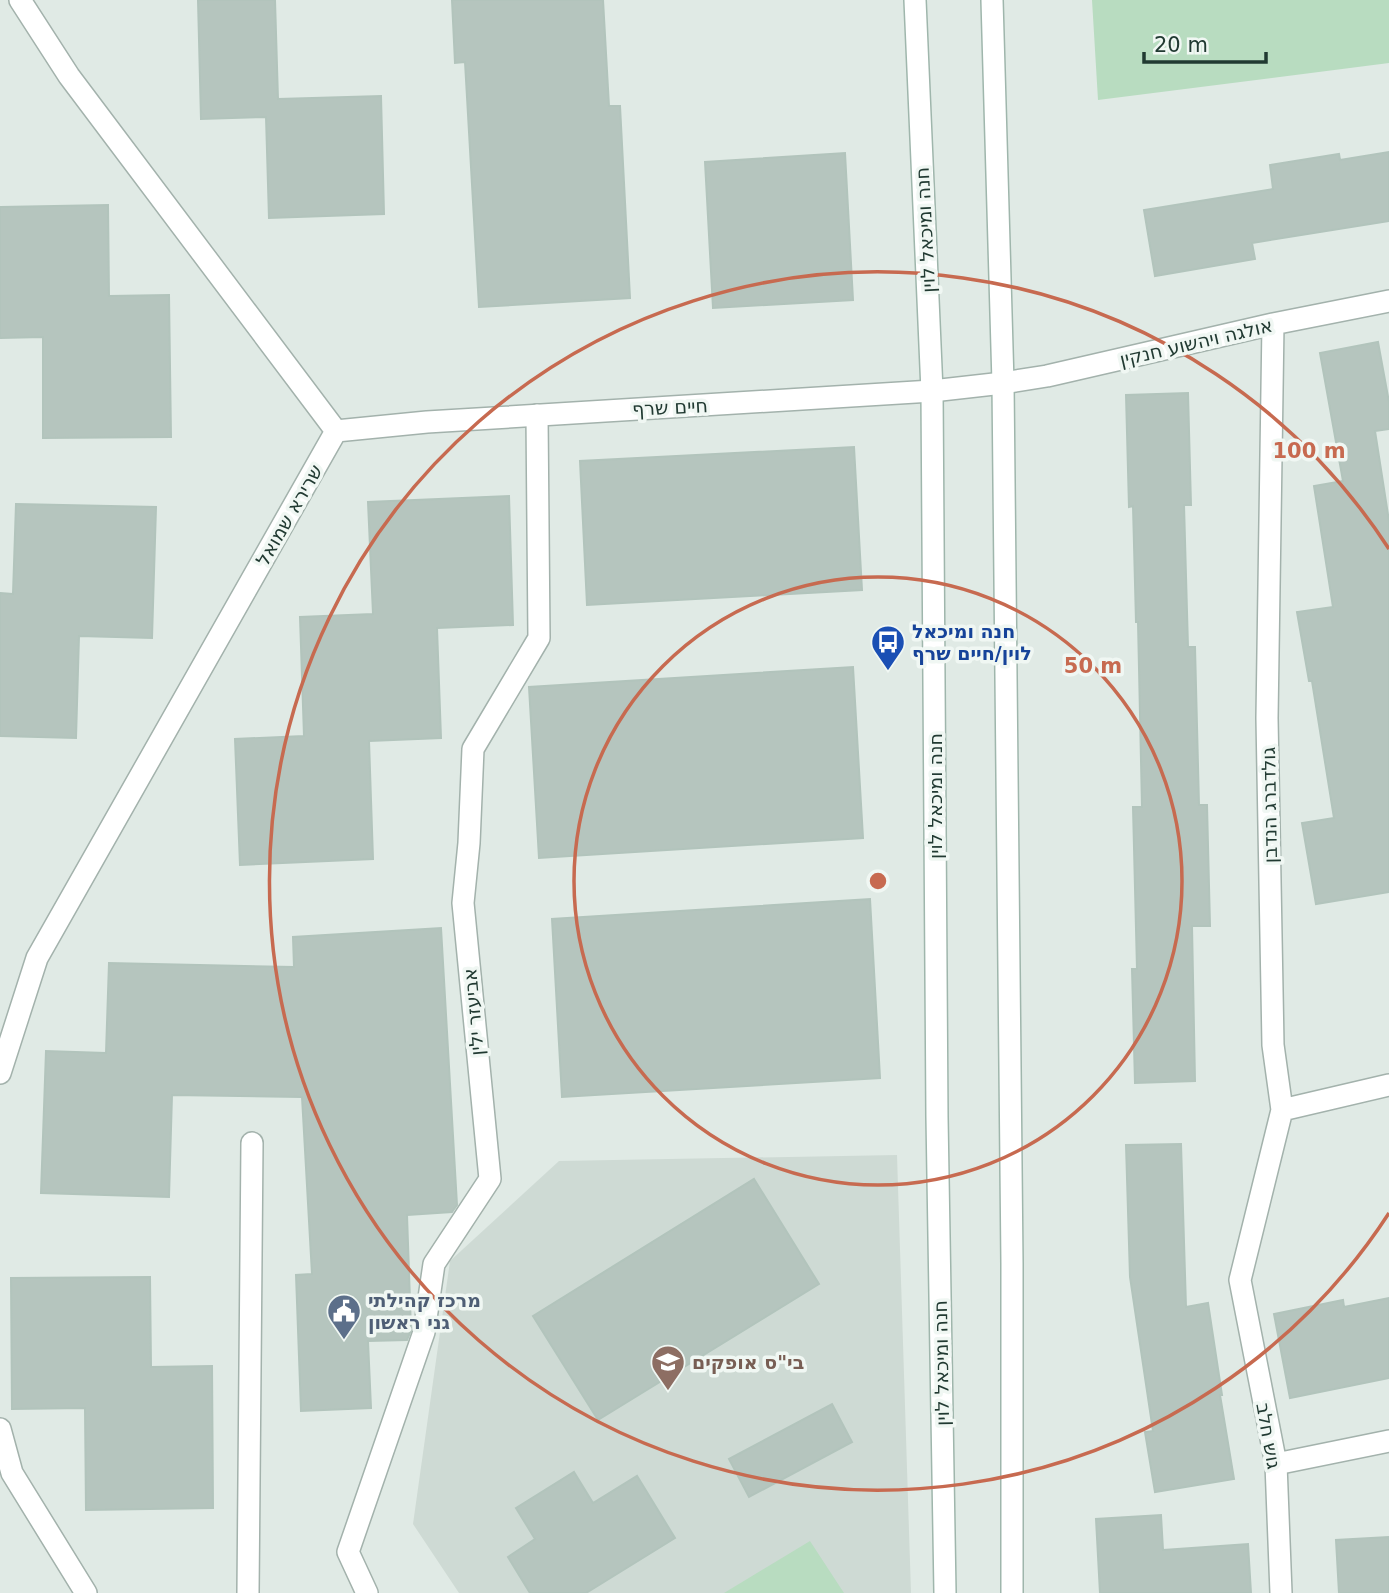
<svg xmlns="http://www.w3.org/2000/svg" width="1389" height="1593" font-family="'DejaVu Sans',Heebo,sans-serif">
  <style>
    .built { fill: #cedad4 }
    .green { fill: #b8dcc0 }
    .building { fill: #b5c5be; stroke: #b2c4bc; stroke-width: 2 }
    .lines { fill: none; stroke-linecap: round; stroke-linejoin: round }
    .service-casing { stroke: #a3b2ac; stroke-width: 24 }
    .pedestrian-casing { stroke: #a3b2ac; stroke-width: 24 }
    .minor-casing { stroke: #a3b2ac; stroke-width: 24 }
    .secondary-casing { stroke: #9fb6ac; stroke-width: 24 }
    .service { stroke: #fff; stroke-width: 21 }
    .pedestrian { stroke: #fff; stroke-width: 21 }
    .minor { stroke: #fff; stroke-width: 21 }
    .secondary { stroke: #fff; stroke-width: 21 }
    .ring { fill: none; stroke: #c76a50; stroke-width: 3.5 }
    .labels { text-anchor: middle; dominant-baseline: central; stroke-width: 7; stroke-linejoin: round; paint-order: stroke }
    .street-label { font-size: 19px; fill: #213a32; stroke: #f0f7f3 }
    .transit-label { font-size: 19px; font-weight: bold; fill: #164399; stroke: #f0f7f3; text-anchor: start }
    .service-label { font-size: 19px; font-weight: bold; fill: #4e5e75; stroke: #f0f7f3; text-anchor: start }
    .education-label { font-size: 19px; font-weight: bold; fill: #785e54; stroke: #f0f7f3; text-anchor: start }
    .centre { fill: #c76a50; stroke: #f0f7f3; stroke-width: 3.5 }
    .ring-label { font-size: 21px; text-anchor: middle; font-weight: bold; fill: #c76a50; stroke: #f0f7f3; stroke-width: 7; stroke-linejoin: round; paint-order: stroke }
  </style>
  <rect width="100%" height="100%" fill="#e0eae5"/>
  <path class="built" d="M897,1155L911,1593H459L413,1524L450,1261L559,1161Z"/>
  <path class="green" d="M1092,0H1389V63L1098,100Z
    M810,1541L844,1593H724Z"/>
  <path class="building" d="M198,0H275L278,99L381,96L384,214L269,218L266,117L201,119Z
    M452,0H603L609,106H620L630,298L479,307L465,62L455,63Z
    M1389,152V221L1252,243L1255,259L1155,276L1144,210L1273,189L1270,165L1339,154L1340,160Z
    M845,153L853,300L713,308L705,162Z
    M108,205L109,296L169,295L171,437L43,438V337L0,338V207Z
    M1378,342L1389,402V429L1375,431L1389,521V892L1316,904L1302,823L1334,818L1312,681H1309L1297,612L1333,607L1314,486L1343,481L1320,353Z
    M1188,393L1191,505H1184L1188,647H1195L1199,805H1207L1210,926H1192L1195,1081L1135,1083L1132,969H1137L1133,807H1142L1138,622H1136L1133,506L1129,507L1126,395Z
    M854,447L862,590L587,605L580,461Z
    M509,496L513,625L437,628L441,738L369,741L373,859L240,865L235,739L304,736L300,617L373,614L368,502Z
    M16,504L156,507L152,638L79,636L76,738L0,736V593L13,594Z
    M853,667L863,838L539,858L529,687Z
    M870,899L880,1078L562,1097L552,919Z
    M441,928L457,1205L452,1212L407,1215L411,1330L407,1340L368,1341L371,1408L301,1411L296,1275L312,1274L302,1097L172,1095L169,1197L41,1193L46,1051L106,1053L109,963L294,967L293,937Z
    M1181,1144L1186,1307L1208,1303L1222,1395H1220L1234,1479L1155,1492L1145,1432L1153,1431L1130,1277L1126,1145Z
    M754,1179L819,1284L598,1420L533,1316Z
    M150,1277L151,1367L212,1366L213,1508L86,1510L85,1408L12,1409L11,1278Z
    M1389,1298V1378L1290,1398L1274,1314L1343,1300L1344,1307Z
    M832,1404L852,1442L749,1497L729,1459Z
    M574,1472L593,1503L637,1476L675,1538L586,1593H530L508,1557L535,1539L516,1508Z
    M1161,1515L1163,1550L1248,1544L1251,1593H1100L1096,1519Z
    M1389,1537V1593H1339L1336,1540Z"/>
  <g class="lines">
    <g class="service-casing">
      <path id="service" d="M248,1593L252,1143"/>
    </g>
    <g class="pedestrian-casing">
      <path id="pedestrian" d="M367,1593L348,1552L424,1332L434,1264L490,1179L463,903L469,843L473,749L539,638L537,415"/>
    </g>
    <g class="minor-casing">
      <path id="minor" d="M20,0L69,76L336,431
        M1273,324L1267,718L1273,1045L1282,1110L1240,1280L1276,1464L1281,1593
        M336,431L427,422L932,391L1003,383L1047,376L1273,324L1389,301
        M0,1073L37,958L336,431
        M1282,1110L1389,1085
        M0,1429L12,1473L86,1593
        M1276,1464L1389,1441"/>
    </g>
    <g class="secondary-casing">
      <path id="secondary" d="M915,0L932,391L937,1117L945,1593
        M992,0L1003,383L1012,1263V1593"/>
    </g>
    <use href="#service" class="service"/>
    <use href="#pedestrian" class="pedestrian"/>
    <use href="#minor" class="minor"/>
    <use href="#secondary" class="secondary"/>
  </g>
  <g class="ring">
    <circle cx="878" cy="881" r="304"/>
    <path d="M1389 1213A609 609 0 1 1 1389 549"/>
  </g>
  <defs>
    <g id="bus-pin" transform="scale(1.75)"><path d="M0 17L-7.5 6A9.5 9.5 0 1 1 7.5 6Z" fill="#1a4fb4" stroke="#f0f7f3"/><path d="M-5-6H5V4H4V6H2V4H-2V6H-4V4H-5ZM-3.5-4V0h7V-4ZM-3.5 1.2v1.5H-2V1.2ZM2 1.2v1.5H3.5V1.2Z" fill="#fff"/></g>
    <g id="civic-pin" transform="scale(1.75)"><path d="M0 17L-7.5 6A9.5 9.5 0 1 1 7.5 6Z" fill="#5c6f8a" stroke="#f0f7f3"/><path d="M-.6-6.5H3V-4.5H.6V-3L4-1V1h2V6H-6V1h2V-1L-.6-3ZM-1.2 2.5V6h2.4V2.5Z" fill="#fff"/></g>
    <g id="school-pin" transform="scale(1.75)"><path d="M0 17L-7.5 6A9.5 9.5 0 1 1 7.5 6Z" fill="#8d6e63" stroke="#f0f7f3"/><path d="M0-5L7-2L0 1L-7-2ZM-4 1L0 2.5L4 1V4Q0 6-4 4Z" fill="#fff"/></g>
  </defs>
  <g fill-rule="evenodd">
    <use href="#bus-pin" x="888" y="642"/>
    <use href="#civic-pin" x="344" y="1311"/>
    <use href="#school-pin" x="668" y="1362"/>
  </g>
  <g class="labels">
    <g class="street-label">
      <text transform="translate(925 230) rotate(-93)">חנה ומיכאל לוין</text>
      <text transform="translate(1196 342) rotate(-13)">אולגה ויהשוע חנקין</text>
      <text transform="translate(670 407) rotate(-3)">חיים שרף</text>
      <text transform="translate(289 515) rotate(-60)">שרירא שמואל</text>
      <text transform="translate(935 796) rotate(-90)">חנה ומיכאל לוין</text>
      <text transform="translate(1269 805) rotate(-91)">גולדברג הנדבן</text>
      <text transform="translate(473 1012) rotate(-95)">אביעזר ילין</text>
      <text transform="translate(941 1363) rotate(-91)">חנה ומיכאל לוין</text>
      <text transform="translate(1269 1436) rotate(80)">גוש חלב</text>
    </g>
    <g class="transit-label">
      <text x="912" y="631">חנה ומיכאל<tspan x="912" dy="22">לוין/חיים שרף</tspan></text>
    </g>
    <g class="service-label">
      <text x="368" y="1300">מרכז קהילתי<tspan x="368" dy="22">גני ראשון</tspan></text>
    </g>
    <g class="education-label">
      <text x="692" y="1362">בי"ס אופקים</text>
    </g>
  </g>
  <circle cx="878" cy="881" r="10" class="centre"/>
  <g class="ring-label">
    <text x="1309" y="458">100 m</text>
    <text x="1093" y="673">50 m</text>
  </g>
  <path d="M1144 52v10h122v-10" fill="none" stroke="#213a32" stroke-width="3.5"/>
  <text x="1154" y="52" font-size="21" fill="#213a32" stroke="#f0f7f3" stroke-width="5" paint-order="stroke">20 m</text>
</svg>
